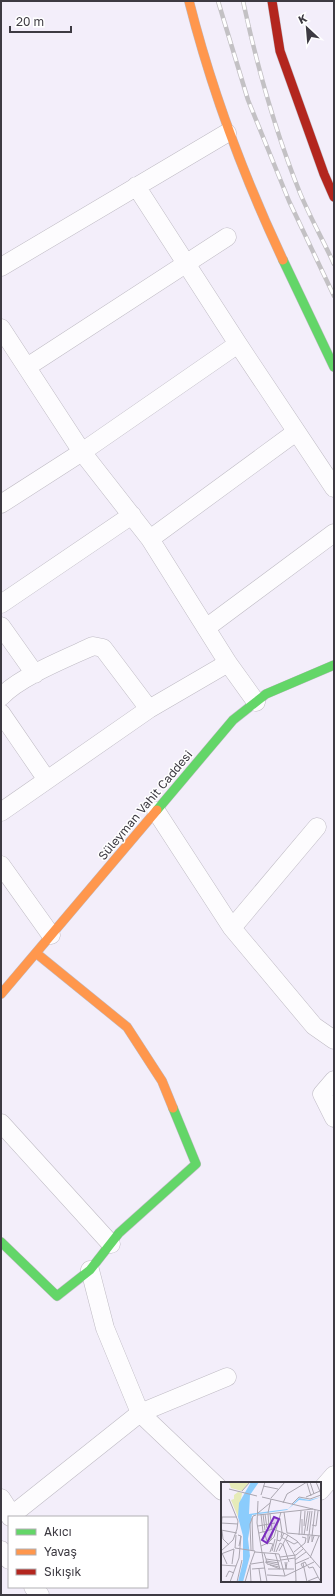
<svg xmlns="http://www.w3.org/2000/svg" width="335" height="1596" font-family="'Golos Text',sans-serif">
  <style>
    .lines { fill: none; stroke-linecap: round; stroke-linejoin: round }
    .street-casing { stroke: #bfbbc4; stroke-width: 19 }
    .fast-casing { stroke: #bfbbc4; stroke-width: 10 }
    .slow-casing { stroke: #bfbbc4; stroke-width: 10 }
    .jam-casing { stroke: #bfbbc4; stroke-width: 10 }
    .street { stroke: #fdfcfe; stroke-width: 18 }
    .fast { stroke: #63d668; stroke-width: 9 }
    .slow { stroke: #ff974d; stroke-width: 9 }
    .jam { stroke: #b3261e; stroke-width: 9 }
    .rail-casing { stroke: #c3c1c4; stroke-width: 4.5 }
    .rail { stroke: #fff; stroke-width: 3; stroke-dasharray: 9; stroke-linecap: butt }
    .labels { text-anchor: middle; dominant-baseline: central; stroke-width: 3; stroke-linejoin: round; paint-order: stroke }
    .street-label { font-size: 12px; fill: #3d3a42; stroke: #fff }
    .inset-road { fill: none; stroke: #aaa6b0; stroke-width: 1 }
    .view { fill: #7b2cbf; fill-opacity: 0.15; stroke: #7b2cbf; stroke-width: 2 }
    .inset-edge { fill: none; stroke: #3d3a42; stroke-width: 2 }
  </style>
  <rect width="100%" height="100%" fill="#f3eefa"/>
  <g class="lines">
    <g class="street-casing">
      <path id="street" d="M136,186L238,344L334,488
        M1,267L227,133
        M1,328L82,452L150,539L228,663L256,702
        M27,367L227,237
        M1,504L82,452L238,344
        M150,539L296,432
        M1,604L132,515
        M1,626L35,674
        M206,628L334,533
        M1,697C19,677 67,658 93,646L103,648L149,709
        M1,713L47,780
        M156,811L232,928L314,1026L334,1040
        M1,812L149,709L228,663
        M1,865L51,935
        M232,928L317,827
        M334,1080L322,1094L334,1118
        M1,1123L111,1244
        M90,1270L105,1328L140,1413L222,1491
        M320,1491L334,1475
        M1,1498L12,1515L10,1517
        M12,1515L140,1413L227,1377
        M1,1550L9,1560
        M33,1587L40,1595"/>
    </g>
    <g class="fast-casing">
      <path id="fast" d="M283,260L334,367
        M157,810L233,720L266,694L334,665
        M1,1242L57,1296L90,1270L119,1233L196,1164L173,1108"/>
    </g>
    <g class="slow-casing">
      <path id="slow" d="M189,1C212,92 243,175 283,260
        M36,953L127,1027L162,1081L173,1108
        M1,994L157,810"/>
    </g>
    <g class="jam-casing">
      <path id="jam" d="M272,1L280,51L324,174L334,197"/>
    </g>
    <use href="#street" class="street"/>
    <use href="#fast" class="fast"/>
    <use href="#slow" class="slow"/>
    <use href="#jam" class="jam"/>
    <g class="rail-casing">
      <path id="rail" d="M218,1L248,100L289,201L334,296
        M243,1C257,66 275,131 300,193C310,217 323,240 334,264"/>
    </g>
    <use href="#rail" class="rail"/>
  </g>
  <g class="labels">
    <g class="street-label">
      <text transform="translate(145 805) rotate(-50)">Süleyman Vahit Caddesi</text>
    </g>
  </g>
  <g transform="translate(221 1482)">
    <rect width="100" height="100" fill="#f3eefa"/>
    <path d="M8,0H29L21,9L10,6ZM17,10L21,11L17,35L10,18L13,17V13Z" fill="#e6ebb8"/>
    <path d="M30,0H38L29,13L28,32L67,27L78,16L88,18L100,15L89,19L78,18L66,28L31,33L27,57L29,74L22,100H17L22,79V54L17,35L18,21Z" fill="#8bccfc"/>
    <path class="inset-road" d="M89,0L93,12M95,0L100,12M86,1L90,14M42,4L57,7M8,7L36,14M21,9L29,0M40,13L44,0M41,15L100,29M85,15L99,9M50,16L64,0M37,19L36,41L46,100M62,21L66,12L86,0M71,22L78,15L89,17L100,13M63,30L66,51M37,31L49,21M47,31L50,17M40,32L42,50M42,32L44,48M44,32L46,46M47,32L48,45M49,32L51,47M37,33L92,27M0,35H16M31,36L32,69M59,37L61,50M0,41L17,42M91,43L95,44L97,29M37,44L54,41M83,44L84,29M0,48L1,35M0,48L16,51M1,49L2,57L8,63M57,49L56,58L59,59L63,51M86,49L89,29M43,50L46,59L50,57L53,47M61,50L60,55L73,62L77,60M38,51L52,47L65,52M66,51L100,54M65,52L76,59L100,87M81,52V37M17,53L20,54L18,64M78,53L80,29M83,53L87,29M87,53V61L89,54M88,53L91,29M91,54L94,28M91,54V60L93,54M65,58L74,74L75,99L73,100M47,61L52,62L49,70M62,62L68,80M40,64L47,61L53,55L60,30M14,66L15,53M14,66L34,69L29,83L30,100M30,68L29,42L32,34L35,33M0,69L12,58L16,47L17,39L8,17M51,69L54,57M58,69L67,53M34,70L58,72L64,94M53,70L56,58M55,70L59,61L61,62M73,70L84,61L85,56L81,55M1,71L6,82M43,71L45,77L59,79M0,72L13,67M59,75L75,73L82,67M89,76L98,54M45,77L46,82L58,85M60,78L74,76M74,78L85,70M45,79L58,81M44,80L58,83M64,80L65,87L66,80M82,81L86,100M11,82L13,67M30,82L43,80M74,82L88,76M0,83L15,84M49,83L59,87L54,71M87,84L88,86L92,85L97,95M82,86L80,82L84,80L86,84M31,87L44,86M38,87L40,100M47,87H73M46,93L64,94L93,80M5,95L8,89L13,91M87,99L97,95L100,100M9,100L18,76L20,54M16,100L21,78M24,100L29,83"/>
    <path class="view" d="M53,35L58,37L46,61L41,58Z"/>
    <rect width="100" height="100" class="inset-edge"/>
  </g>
  <rect width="335" height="1596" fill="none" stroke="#3d3a42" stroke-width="4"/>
  <rect x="8" y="1516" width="140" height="72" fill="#ffffff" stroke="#b1b0b3"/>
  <rect x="16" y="1529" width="20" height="6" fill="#63d668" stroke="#b1b0b3"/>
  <text x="44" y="1536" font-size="12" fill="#3d3a42">Akıcı</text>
  <rect x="16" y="1549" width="20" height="6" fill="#ff974d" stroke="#b1b0b3"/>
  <text x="44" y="1556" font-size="12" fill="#3d3a42">Yavaş</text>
  <rect x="16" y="1569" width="20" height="6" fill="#b3261e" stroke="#b1b0b3"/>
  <text x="44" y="1576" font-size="12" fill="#3d3a42">Sıkışık</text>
  <g transform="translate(307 28) rotate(334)" stroke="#ffffff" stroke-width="3" paint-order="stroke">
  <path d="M0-3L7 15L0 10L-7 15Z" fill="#3d3a42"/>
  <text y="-6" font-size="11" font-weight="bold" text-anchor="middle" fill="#3d3a42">K</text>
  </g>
  <path d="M10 26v6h61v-6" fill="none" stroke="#3d3a42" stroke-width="2"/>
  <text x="16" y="26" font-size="12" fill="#3d3a42" stroke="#ffffff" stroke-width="3" paint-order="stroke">20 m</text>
</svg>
